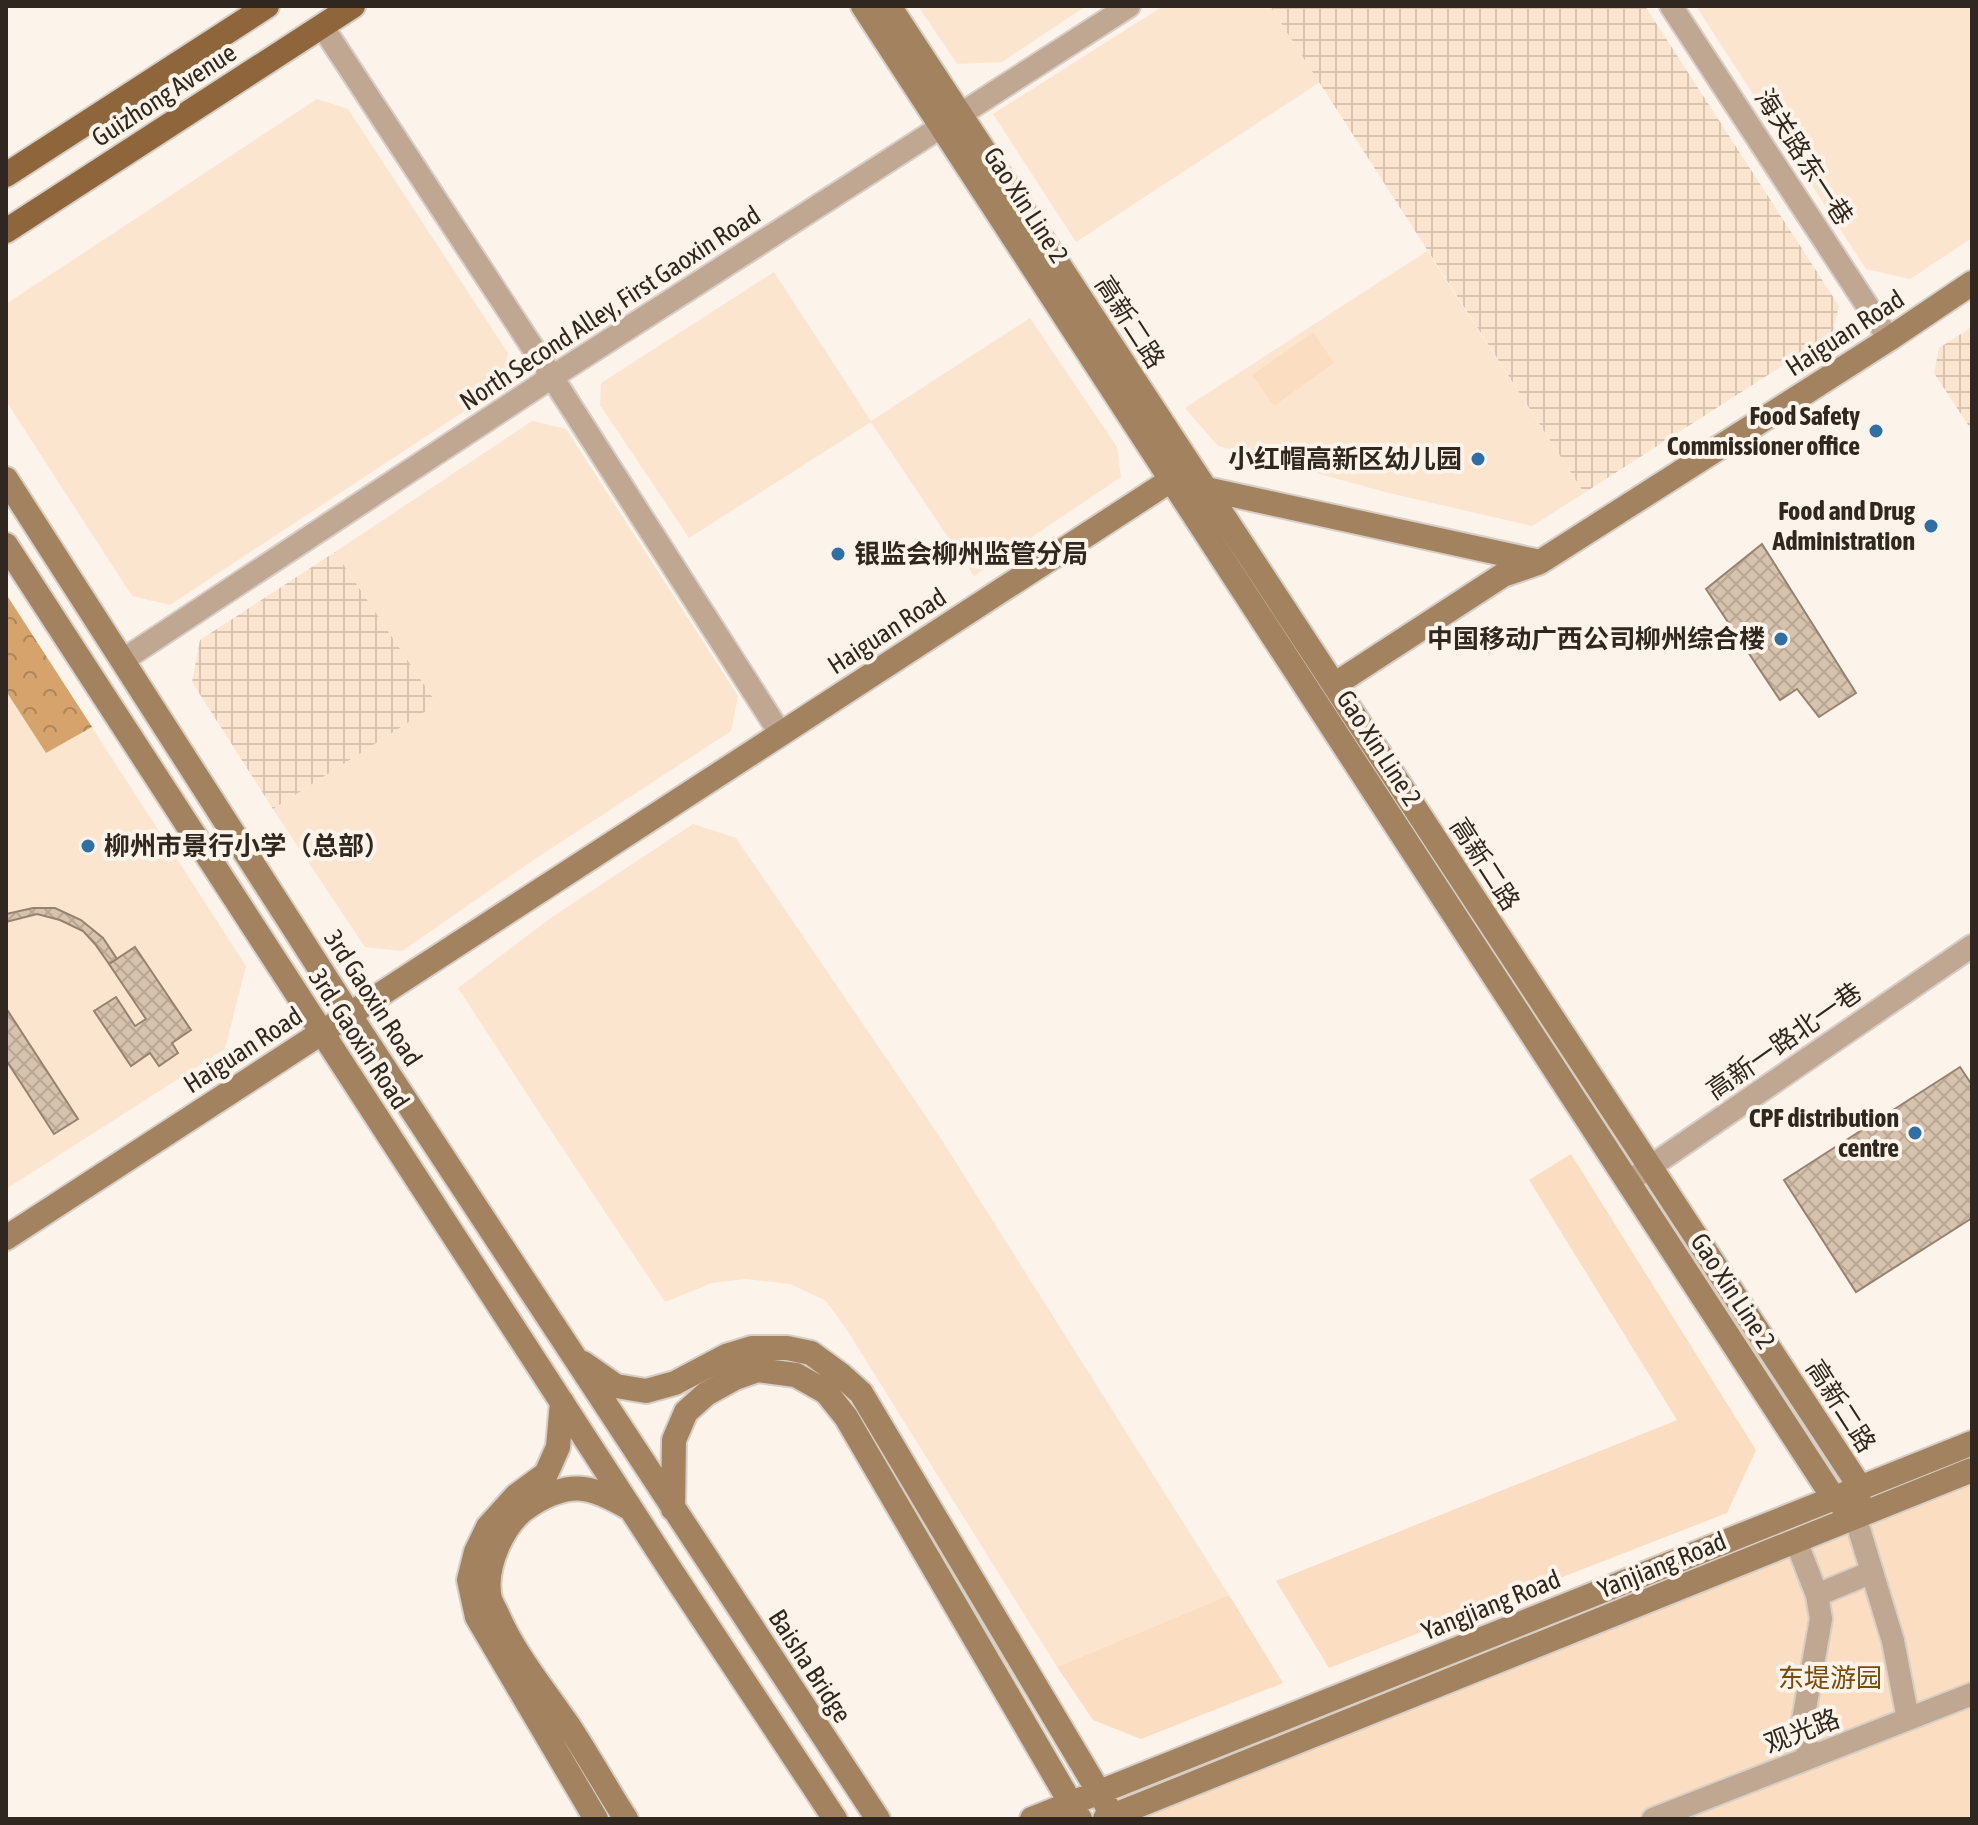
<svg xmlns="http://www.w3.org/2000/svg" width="1978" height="1825" font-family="'Asap Condensed','Noto Sans SC',sans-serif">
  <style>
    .built { fill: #fbe5cf }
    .industrial { fill: url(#industrial-grid) }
    .forest { fill: url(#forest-crowns) }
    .park { fill: #fbdec2 }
    .building { fill: url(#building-cross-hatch); stroke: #96826e; stroke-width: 2 }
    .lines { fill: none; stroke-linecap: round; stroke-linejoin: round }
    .street-casing { stroke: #d7cec6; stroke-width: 26 }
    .secondary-casing { stroke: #d7cec6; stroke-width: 28 }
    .primary-casing { stroke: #d7cec6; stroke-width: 28 }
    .street { stroke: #bfa791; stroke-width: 22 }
    .secondary { stroke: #a38260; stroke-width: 24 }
    .primary { stroke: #8f663c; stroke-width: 24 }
    .poi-dot { fill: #2e70a6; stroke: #fcf3ea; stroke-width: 3 }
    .labels { text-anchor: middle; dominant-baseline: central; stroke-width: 8; stroke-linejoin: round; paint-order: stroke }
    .street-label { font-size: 26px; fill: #302820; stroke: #fcf3ea }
    .poi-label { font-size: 26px; font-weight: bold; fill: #302820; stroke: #fcf3ea; text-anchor: end }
    .park-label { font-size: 26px; fill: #7b4b08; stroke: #fcf3ea }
  </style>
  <defs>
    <pattern id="industrial-grid" width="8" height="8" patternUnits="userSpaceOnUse" patternTransform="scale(2)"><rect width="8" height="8" fill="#fbe5cf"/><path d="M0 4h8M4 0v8" fill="none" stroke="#d7c4b1"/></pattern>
    <pattern id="forest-crowns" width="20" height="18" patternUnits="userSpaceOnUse" patternTransform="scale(2)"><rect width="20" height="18" fill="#d6a36d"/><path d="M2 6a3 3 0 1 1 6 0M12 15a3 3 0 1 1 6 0" fill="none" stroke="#ae8559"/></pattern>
    <pattern id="building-cross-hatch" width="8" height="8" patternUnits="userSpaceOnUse" patternTransform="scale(2)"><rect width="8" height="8" fill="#d7c2ad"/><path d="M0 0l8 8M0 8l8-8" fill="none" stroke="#b9a795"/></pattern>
  </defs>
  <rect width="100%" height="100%" fill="#fcf3ea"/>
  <path class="built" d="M918,6H1086L1002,62L957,64Z
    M1163,6H1270L1320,82L1076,242L993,114Z
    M1696,6H1972V238L1910,279L1866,269Z
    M317,99L348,109L508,353L501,387L170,605L132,596L6,401V304Z
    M1427,251L1584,493L1532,526L1385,492L1218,446L1185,408Z
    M774,272L871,421L1030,318L1117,447L1121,477L974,576L871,422L689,538L600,405L601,383Z
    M532,421L566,429L738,696L731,731L538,857L402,951L365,947L273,809L437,704L335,552Z
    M6,594L246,966L225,1049L6,1189Z
    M693,824L736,838L938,1134L1229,1595L1057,1667L847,1330L826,1301L790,1284L746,1279L712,1283L665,1302L563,1149L458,988L552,917Z"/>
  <path class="industrial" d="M1270,6H1645L1839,306L1832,334L1584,493Z
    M1972,327V431L1934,373L1939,348Z
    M335,552L437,704L273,809L192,682L200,640Z"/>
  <path class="forest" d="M6,594L92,727L46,753L6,691Z"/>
  <path class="park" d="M1313,332L1334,363L1274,406L1252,375Z
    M1571,1154L1756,1450L1727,1513L1329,1668L1276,1581L1677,1420L1529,1180Z
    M1972,1470V1819H1105Z
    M1229,1595L1283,1683L1141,1739L1093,1720L1057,1667Z"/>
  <path class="building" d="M1762,544L1856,693L1819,717L1797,689L1780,700L1706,589Z
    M33,908H55L81,920L103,938L117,959L109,964L95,944L83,931L60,920L37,914L6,922V914Z
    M135,947L191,1030L172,1043L178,1053L159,1066L150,1053L131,1066L94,1011L116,997L135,1026L146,1019L109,964Z
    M6,1008L78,1119L54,1134L6,1060Z
    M1960,1067L1972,1085V1218L1856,1292L1784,1180Z"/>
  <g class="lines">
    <g class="street-casing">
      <path id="street" d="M1671,6L1889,339
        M322,26L552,377L780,733
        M123,660L552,377L1129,6
        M1628,1182L1972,946
        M1855,1516L1893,1641L1908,1719
        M1796,1541L1817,1595L1821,1619L1803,1720L1809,1758
        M1817,1595L1872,1572
        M1653,1819L1972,1694"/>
    </g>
    <g class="secondary-casing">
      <path id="secondary" d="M863,6L1833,1497L1855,1516
        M889,6L1860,1487L1855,1516
        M6,479L349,1014L878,1819
        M6,545L666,1563L835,1819
        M1334,685L1503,575L1538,563
        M6,1238L1171,480L1206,489L1540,562L1889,339L1972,283
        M583,1363L616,1386L646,1391L675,1383L726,1356L752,1348H787L811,1353L841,1375L861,1393L1106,1804
        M562,1402L558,1447L546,1474L516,1496L488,1527L476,1552L469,1580L477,1617L596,1819
        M673,1509L674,1440L686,1412L706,1394L735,1378L758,1370L796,1375L826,1392L846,1417L1080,1819
        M626,1819C606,1788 588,1755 568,1725C544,1690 515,1655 498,1616C496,1611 492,1605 490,1599C483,1567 504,1520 532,1504C571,1480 592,1486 629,1508
        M1032,1819L1972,1443
        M1105,1819L1972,1470"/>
    </g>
    <g class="primary-casing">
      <path id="primary" d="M6,175L267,6
        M6,231L353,6"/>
    </g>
    <use href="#street" class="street"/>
    <use href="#secondary" class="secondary"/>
    <use href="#primary" class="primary"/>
  </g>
  <g class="poi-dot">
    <circle cx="1876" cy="431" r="8"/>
    <circle cx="1478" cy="459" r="8"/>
    <circle cx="1931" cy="526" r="8"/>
    <circle cx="838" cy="554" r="8"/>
    <circle cx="1781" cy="639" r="8"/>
    <circle cx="88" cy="846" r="8"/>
    <circle cx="1915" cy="1133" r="8"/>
  </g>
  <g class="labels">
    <g class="street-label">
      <text transform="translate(164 95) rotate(-33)">Guizhong Avenue</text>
      <text transform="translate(1804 157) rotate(57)">海关路东一巷</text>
      <text transform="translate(1026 205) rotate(57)">Gao Xin Line 2</text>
      <text transform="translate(610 308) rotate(-33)">North Second Alley, First Gaoxin Road</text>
      <text transform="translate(1130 322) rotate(57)">高新二路</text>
      <text transform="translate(1845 333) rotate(-33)">Haiguan Road</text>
      <text transform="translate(887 631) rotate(-33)">Haiguan Road</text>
      <text transform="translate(1379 748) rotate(57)">Gao Xin Line 2</text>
      <text transform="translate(1485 864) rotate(57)">高新二路</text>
      <text transform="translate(373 998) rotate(57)">3rd Gaoxin Road</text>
      <text transform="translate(359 1039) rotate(57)">3rd. Gaoxin Road</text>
      <text transform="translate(1784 1041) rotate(-35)">高新一路北一巷</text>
      <text transform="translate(243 1050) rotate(-33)">Haiguan Road</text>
      <text transform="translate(1733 1291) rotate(57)">Gao Xin Line 2</text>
      <text transform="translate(1841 1406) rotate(57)">高新二路</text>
      <text transform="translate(1662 1565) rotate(-22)">Yanjiang Road</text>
      <text transform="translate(1491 1605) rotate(-22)">Yangjiang Road</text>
      <text transform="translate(810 1666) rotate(57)">Baisha Bridge</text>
      <text transform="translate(1802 1731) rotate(-21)">观光路</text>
    </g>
    <g class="poi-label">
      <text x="1860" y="416">Food Safety<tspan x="1860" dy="30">Commissioner office</tspan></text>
      <text x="1462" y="459">小红帽高新区幼儿园</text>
      <text x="1915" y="511">Food and Drug<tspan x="1915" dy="30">Administration</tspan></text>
      <text x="854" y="554" text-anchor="start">银监会柳州监管分局</text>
      <text x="1765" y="639">中国移动广西公司柳州综合楼</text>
      <text x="104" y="846" text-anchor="start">柳州市景行小学（总部）</text>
      <text x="1899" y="1118">CPF distribution<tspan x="1899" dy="30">centre</tspan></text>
    </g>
    <g class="park-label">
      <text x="1830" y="1678">东堤游园</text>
    </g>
  </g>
  <rect width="1978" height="1825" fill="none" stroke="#302820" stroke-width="16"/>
</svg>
